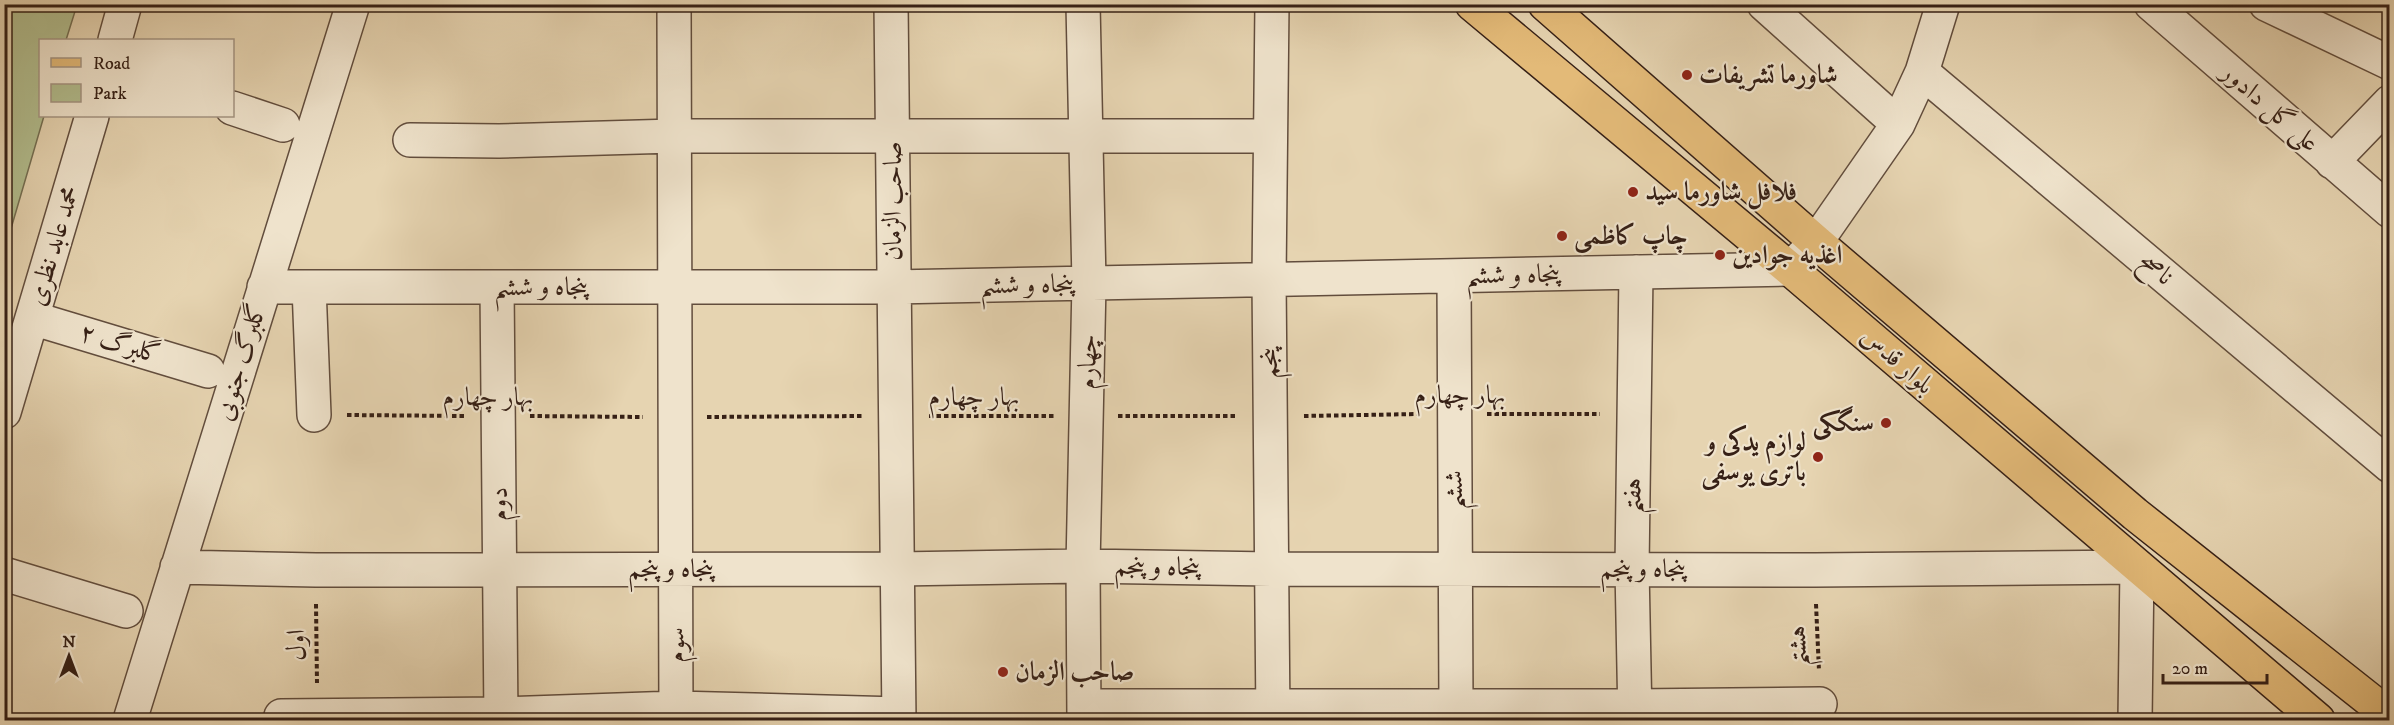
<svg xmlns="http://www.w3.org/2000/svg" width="2394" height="725" font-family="'IM FELL DW Pica',Amiri,serif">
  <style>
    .green { fill: #b2bd8e; stroke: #746e52; stroke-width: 1.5 }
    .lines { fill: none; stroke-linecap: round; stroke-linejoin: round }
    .minor-casing { stroke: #624d3d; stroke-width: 36 }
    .major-casing { stroke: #362016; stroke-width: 36 }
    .path { stroke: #362016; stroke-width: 4; stroke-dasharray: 4.5 3; stroke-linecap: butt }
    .minor { stroke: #efe3cc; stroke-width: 33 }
    .major { stroke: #e3ba78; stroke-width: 33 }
    .poi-dot { fill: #8f2418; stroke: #efe3cc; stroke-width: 2 }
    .labels { text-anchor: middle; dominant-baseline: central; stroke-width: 4.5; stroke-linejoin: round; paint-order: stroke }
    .poi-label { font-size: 26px; font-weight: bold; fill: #362016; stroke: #efe3cc; text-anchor: start }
    .street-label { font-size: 26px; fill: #362016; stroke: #efe3cc }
  </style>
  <rect width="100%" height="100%" fill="#e6d4b1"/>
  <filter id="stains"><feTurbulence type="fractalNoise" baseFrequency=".00333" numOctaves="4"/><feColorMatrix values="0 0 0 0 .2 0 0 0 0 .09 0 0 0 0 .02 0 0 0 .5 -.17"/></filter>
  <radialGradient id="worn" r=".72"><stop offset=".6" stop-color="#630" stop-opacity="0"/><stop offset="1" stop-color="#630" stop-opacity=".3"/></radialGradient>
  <path class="green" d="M5,4L77,5L66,40H40V116H44L5,249Z"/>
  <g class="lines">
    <g class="minor-casing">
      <path id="minor" d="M674,4L676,720
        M891,4L899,720
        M1083,4L1089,283L1083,566L1084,720
        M1272,4L1269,279L1273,720
        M1764,4L1898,124
        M2151,4L2390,211
        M2266,4L2390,63
        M115,40L125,4
        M1922,72L2390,466
        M232,108L283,125
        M410,140L499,141L674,136H1270
        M2332,162L2390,102
        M1454,276L1456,705
        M264,287H893L1790,269L1816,242L1898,124L1922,72L1943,4
        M309,287L314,415
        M497,287L501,720
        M32,318L208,371
        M4,412L92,116
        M177,567L316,570L898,569L1083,566L1271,569L1815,570L2137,567L2135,720
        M4,574L126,611
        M1084,706H1634L1820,704
        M281,716L501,714L676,708L899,714
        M130,720L353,4
        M1635,720L1632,568L1636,272"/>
    </g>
    <g class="major-casing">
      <path id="major" d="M1472,4L1790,269L2318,720
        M1545,4L1816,242L2135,514L2390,716"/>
    </g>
    <path class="path" d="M1487,414H1600
      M347,415L466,416
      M530,416L643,417
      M929,416H1054
      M1118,416H1237
      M1304,416L1420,414
      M707,417L862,416
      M316,604L317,683
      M1816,604L1819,671"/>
    <use href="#minor" class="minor"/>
    <use href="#major" class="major"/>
  </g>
  <g class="poi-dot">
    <circle cx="1687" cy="75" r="6"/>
    <circle cx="1633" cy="192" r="6"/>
    <circle cx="1562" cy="236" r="6"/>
    <circle cx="1720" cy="255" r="6"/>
    <circle cx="1886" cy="423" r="6"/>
    <circle cx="1818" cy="457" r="6"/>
    <circle cx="1003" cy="672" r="6"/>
  </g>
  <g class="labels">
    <g class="poi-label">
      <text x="1699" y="75">شاورما تشریفات</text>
      <text x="1645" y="192">فلافل شاورما سید</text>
      <text x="1574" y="236">چاپ كاظمى</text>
      <text x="1732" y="255">اغذیه جوادین</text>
      <text x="1874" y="423" text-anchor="end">سنگکی</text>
      <text x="1806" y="442" text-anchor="end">لوازم یدکی و<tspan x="1806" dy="30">باتری یوسفی</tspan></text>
      <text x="1015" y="672">صاحب الزمان</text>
    </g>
    <g class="street-label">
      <text transform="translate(2270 108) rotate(41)">علی گل دادور</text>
      <text transform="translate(893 201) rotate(-90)">صاحب الزمان</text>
      <text transform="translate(54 246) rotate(-73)">محمد عابد نظری</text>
      <text transform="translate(2156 269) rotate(40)">ناصح</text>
      <text transform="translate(1513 275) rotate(-1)">پنجاه و ششم</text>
      <text transform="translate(1027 285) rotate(-1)">پنجاه و ششم</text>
      <text x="541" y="287">پنجاه و ششم</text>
      <text transform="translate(120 344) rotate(17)">گلبرگ ۲</text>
      <text transform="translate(1897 361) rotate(41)">بلوار قدس</text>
      <text transform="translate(241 362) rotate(-73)">گلبرگ جنوبی</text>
      <text transform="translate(1088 362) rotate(-89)">چهارم</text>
      <text transform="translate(1269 363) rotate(-90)">پنجم</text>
      <text x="1460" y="395">بهار چهارم</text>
      <text x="488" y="397">بهار چهارم</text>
      <text x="974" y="397">بهار چهارم</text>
      <text transform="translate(1454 490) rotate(-90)">ششم</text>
      <text transform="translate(1633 496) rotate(-89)">هفتم</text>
      <text transform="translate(499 504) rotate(-90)">دوم</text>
      <text transform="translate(1157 567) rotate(1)">پنجاه و پنجم</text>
      <text x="671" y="569">پنجاه و پنجم</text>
      <text x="1643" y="569">پنجاه و پنجم</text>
      <text transform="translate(297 645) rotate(-91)">اول</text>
      <text transform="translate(676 645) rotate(-90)">سوم</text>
      <text transform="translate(1798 646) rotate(-92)">هشتم</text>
    </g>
  </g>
  <rect width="2394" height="725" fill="none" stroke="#e6d4b1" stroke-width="24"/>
  <rect x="6" y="6" width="2382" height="713" fill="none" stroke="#362016" stroke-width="3"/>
  <rect x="12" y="12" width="2370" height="701" fill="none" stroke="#362016" stroke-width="1.5"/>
  <rect x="39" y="39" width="195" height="78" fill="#efe3cc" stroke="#a59583" stroke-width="1.5"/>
  <rect x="51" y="58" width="30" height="9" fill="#e3ba78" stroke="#a59583" stroke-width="1.5"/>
  <text x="93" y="69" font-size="18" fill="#362016">Road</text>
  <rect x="51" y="84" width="30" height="18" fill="#b2bd8e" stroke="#a59583" stroke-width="1.5"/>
  <text x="93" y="99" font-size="18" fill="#362016">Park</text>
  <g transform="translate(69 656)" stroke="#efe3cc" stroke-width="4.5" paint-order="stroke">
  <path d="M0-4.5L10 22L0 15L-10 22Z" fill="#362016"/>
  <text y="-9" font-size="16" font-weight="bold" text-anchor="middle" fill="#362016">N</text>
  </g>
  <path d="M2163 674v9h104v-9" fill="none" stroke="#362016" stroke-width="3"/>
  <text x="2172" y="674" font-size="18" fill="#362016" stroke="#efe3cc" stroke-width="4.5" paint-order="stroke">20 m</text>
  <rect width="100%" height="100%" filter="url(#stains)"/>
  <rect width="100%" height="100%" fill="url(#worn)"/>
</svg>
